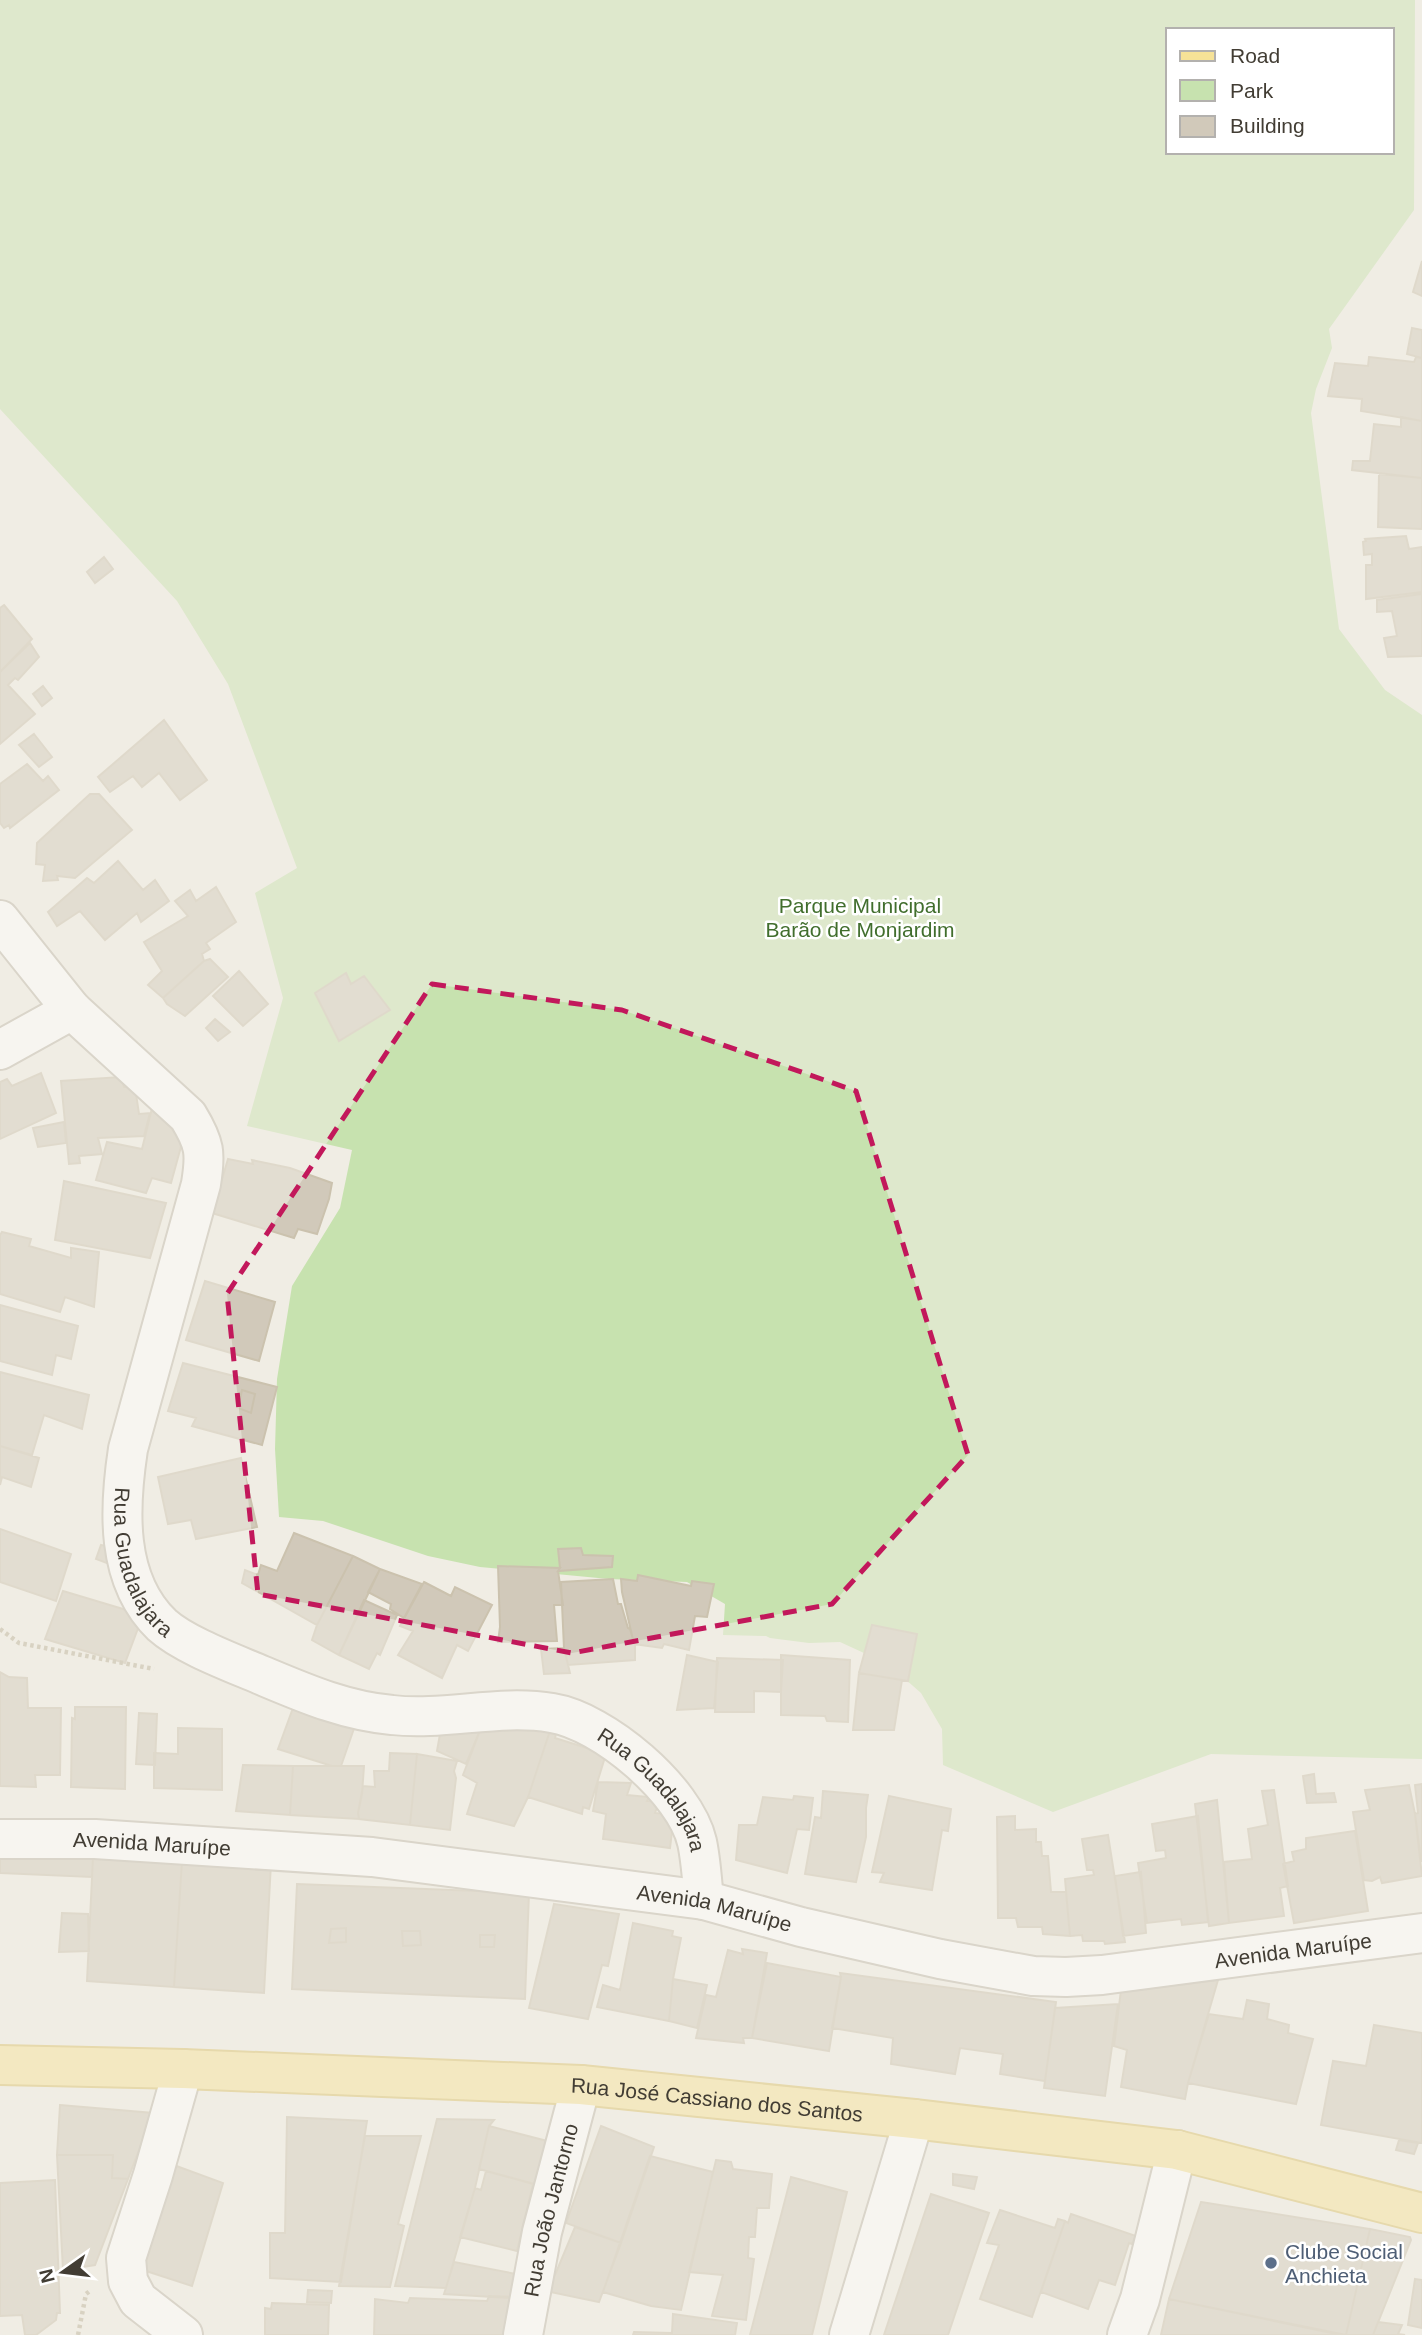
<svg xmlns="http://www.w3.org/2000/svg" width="1422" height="2335" font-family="Helvetica,sans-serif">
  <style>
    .green { fill: #c7e2af; fill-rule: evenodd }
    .building { fill: #d1c9ba; stroke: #cbc2ae; stroke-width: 2 }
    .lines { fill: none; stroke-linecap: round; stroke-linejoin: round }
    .minor-casing { stroke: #beb8aa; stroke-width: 42 }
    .major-casing { stroke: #dac068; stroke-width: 42 }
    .path { stroke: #bbb299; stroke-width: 4.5; stroke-dasharray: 3.5 3.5; stroke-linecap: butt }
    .minor { stroke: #fff; stroke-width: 38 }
    .major { stroke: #f6e297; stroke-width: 38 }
    .marked { fill: none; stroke: #c2185b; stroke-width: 5; stroke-dasharray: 14 9; stroke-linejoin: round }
    .service-dot { fill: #5c6f8a; stroke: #fff; stroke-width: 2.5 }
    .labels { text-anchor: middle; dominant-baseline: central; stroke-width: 5; stroke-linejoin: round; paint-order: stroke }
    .park-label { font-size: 21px; fill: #416e2d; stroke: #fff }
    .street-label { font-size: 21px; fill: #423d34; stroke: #fff }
    .service-label { font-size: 21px; fill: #4e5e75; stroke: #fff; text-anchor: start }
  </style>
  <rect width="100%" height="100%" fill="#f0ede4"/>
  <path class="green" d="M0,0H1415L1414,210L1329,329L1332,348L1316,389L1311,413L1339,629L1385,690L1422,715V1759L1211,1754L1053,1812L943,1765L942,1729L921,1693L888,1664L840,1642L809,1643L770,1638L766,1636L723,1635L725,1604L687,1582L609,1579L480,1567L428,1556L323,1521L279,1517L275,1449L277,1379L292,1286L340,1208L352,1150L247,1126L283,998L255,893L297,868L228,684L177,601L0,409ZM1168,30H1392V152H1168Z"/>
  <path class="building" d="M1422,261V296L1413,292Z
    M1412,328L1422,330V358L1407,354Z
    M1369,357L1414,362L1416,357L1422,358V421L1361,411L1362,399L1328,396L1335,363L1368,366Z
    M1401,417L1422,421V478L1352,470L1353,461H1370L1374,424L1401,427Z
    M1379,474L1422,478V529L1378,527Z
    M1406,536L1409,549L1422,547V592L1366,599V565H1372V554L1364,555L1363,542L1366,541L1365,539Z
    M104,557L113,569L95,583L87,572Z
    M1422,594V656L1388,657L1384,638L1397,636L1392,611L1377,612V600Z
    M4,605L32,639L0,672V608Z
    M30,643L39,657L18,680L15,678L8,685L35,714L0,744V672Z
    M43,686L52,698L42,706L33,694Z
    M164,720L207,780L180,800L159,773L142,787L133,776L110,792L98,777Z
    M34,734L52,757L39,767L19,745Z
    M27,764L43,781L48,776L59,790L10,828L9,825L4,828L0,823V784Z
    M90,794H99L132,830L75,878L57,876L58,880L43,881L45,865L36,864L37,843Z
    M118,861L143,890L155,880L169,901L141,922L137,913L105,940L80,911L57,926L48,912L87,878L94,883Z
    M216,887L236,922L206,943L210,949L202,954L204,961L163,998L148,985L162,971L144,942L188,916L175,901L190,890L196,901Z
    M210,959L228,977L185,1016L167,1004L163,998L204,961Z
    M239,971L268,1004L243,1026L213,996Z
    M346,973L351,984L364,976L390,1010L339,1041L315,993Z
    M215,1019L230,1032L218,1041L206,1028Z
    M41,1073L56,1113L0,1139V1082L7,1079L12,1086Z
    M121,1077L124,1087H135L139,1114L150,1113L144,1136L98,1138L102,1154L79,1156L80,1163L69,1164L61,1081Z
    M154,1100L185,1132L171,1183L152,1178L146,1193L96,1180L107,1142L142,1149Z
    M64,1122L66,1143L38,1147L33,1128Z
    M228,1159L253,1164L252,1160L290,1168L332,1183L329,1199L317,1234L298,1229L294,1238L212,1213Z
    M64,1181L166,1203L150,1258L55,1240Z
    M2,1232L31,1239L29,1246L71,1258V1248L99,1252L94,1307L65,1297L60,1312L0,1294V1235Z
    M205,1281L275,1302L259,1361L186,1340Z
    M0,1305L78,1326L71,1359L56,1355L52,1375L0,1361Z
    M183,1363L277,1387L262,1445L192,1426L196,1418L168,1411Z
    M0,1372L89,1395L82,1429L44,1415L32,1455L0,1446Z
    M242,1390L255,1394L251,1413L238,1408Z
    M0,1446L39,1458L31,1487L2,1477L0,1485Z
    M241,1458L257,1527L196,1539L191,1520L168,1524L158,1477Z
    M0,1529L71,1554L56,1601L0,1582Z
    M294,1533L353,1556L317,1625L242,1583L245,1570L258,1575L261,1565L277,1571Z
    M101,1545L117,1548L112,1565L96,1559Z
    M581,1548L583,1555L613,1556L612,1567L558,1571L560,1568L558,1549Z
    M353,1556L380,1569L339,1655L312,1640L317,1625Z
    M498,1566L560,1568L558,1571L563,1605H554L557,1641L498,1642L500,1627Z
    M380,1569L422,1584L404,1618L390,1609L391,1604L368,1592Z
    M638,1575L691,1586L692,1581L714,1584L707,1617L695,1616L689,1650L664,1644L662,1648L634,1644L622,1592L621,1579L637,1581Z
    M613,1579L618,1604H621L628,1628L630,1629L635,1646V1660L568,1665L564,1648L561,1582Z
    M424,1582L451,1596L455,1587L492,1605L468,1651L457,1645L442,1678L398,1655L413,1631L400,1626Z
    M63,1591L143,1615L125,1663L45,1639Z
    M364,1600L397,1615L380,1655L377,1653L369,1669L339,1655Z
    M872,1625L917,1634L908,1681L859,1673Z
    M564,1648L570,1673L544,1674L541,1649Z
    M687,1655L718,1662L714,1708L677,1710Z
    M781,1655L850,1660L848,1722L827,1721L825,1716L781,1715Z
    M717,1658L783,1660L781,1692L754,1691V1712H715Z
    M0,1672L9,1677L27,1678L28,1708H61L60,1775H35L36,1787L0,1786Z
    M859,1673L902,1680L894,1730H853Z
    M297,1697L358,1717L341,1766H332L278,1749Z
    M75,1707H126L125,1789L71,1787L72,1718L75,1719Z
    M139,1713L157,1714L155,1765L136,1764Z
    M442,1723H483L466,1764L437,1751Z
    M483,1723L552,1725L528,1797L514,1826L467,1814L477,1783L463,1775Z
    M552,1725L558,1726L555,1738L606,1754L589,1809L583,1807L582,1814L528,1797Z
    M178,1728L222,1729V1790L154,1788V1753L178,1754Z
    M390,1753L417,1754L410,1825L359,1819L358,1813L363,1786L375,1787L374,1771H389Z
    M417,1754L457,1761L454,1771L456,1778L450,1830L410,1825Z
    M243,1765L293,1766L290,1815L236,1811Z
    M293,1766H364L362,1794L358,1813L359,1819L290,1815Z
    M1314,1774L1316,1794L1334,1793L1336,1802L1307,1803L1303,1776Z
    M598,1782L631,1783L627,1795L649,1797L647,1801L659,1802L655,1813L674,1815L670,1848L603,1839L606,1814L593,1811Z
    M1422,1784V1861H1421L1415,1814L1418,1813L1415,1785Z
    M1409,1785L1415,1814L1422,1876L1382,1883L1380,1877L1372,1881L1364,1880L1353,1812L1370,1810L1365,1790Z
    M1274,1790L1288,1886L1280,1888L1284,1916L1229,1923L1224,1862L1252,1859L1248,1829L1268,1825L1262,1791Z
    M823,1791L868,1795L866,1808V1837L856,1882L805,1874L815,1817L821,1818Z
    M794,1796L813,1798L809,1830L797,1829L787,1873L736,1860L739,1825H757L763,1797L793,1800Z
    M889,1796L951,1809L948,1831L942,1830L932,1890L880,1882L884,1873L872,1872Z
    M1217,1800L1229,1923L1209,1926L1195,1804Z
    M1015,1816V1830L1036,1829V1842H1041L1042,1856H1048L1051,1892H1066L1070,1936L1043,1934L1042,1927H1018L1016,1918H998L997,1817Z
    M1198,1816L1208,1922L1182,1925L1181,1919L1147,1923L1138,1863L1166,1858L1165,1850L1156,1851L1152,1824Z
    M1355,1831L1368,1911L1294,1923L1283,1864L1294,1861L1292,1852L1306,1849V1838Z
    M1108,1835L1125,1942L1105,1944L1104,1941H1083L1082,1935L1070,1936L1065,1879L1094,1875L1093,1870H1087L1082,1839Z
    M0,1854L93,1857L92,1877L0,1873Z
    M93,1857L182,1861L174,1987L87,1981Z
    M182,1861L271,1863L264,1993L174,1987Z
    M1141,1872L1146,1933L1123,1936L1115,1876Z
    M297,1884L529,1893L525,1999L292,1989Z
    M554,1904L619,1914L608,1966L602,1965L588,2019L529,2008Z
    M62,1913L88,1914L89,1951L59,1952Z
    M633,1923L673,1931L672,1936L681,1938L673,1979L669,2021L597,2007L603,1985L620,1990Z
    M346,1928V1942L329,1943L331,1929Z
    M402,1931H420L421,1945L403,1946Z
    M480,1935H495L494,1947H480Z
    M742,1949L767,1953L752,2038H743L744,2043L696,2038L706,1995L716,1997L728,1950L743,1954Z
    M767,1963L841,1977L829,2051L752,2038Z
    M840,1973L1056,2002L1045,2081L1000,2074L1003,2054L960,2048L955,2074L891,2064L893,2038L832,2028L841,1977Z
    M673,1979L707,1985L697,2028L669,2021Z
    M1218,1980L1188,2083L1185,2099L1121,2087L1127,2050L1114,2046L1121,1990H1136Z
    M1247,2000L1269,2004L1267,2019L1289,2025L1288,2033L1313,2039L1296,2104L1188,2083L1209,2014L1243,2019Z
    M1118,2004L1105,2096L1044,2088L1055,2008Z
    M1374,2025L1422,2033V2143L1321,2125L1333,2061L1366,2066Z
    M60,2105L153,2113L128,2179L112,2178L113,2155H57Z
    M287,2117L367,2121L341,2282L270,2278V2233H285Z
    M437,2119L494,2120L489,2126L475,2188L446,2288L395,2286Z
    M489,2126L555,2143L542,2186L479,2169Z
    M601,2126L654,2147L621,2243L566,2223Z
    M365,2136H421L398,2224L404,2226L390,2287L339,2286Z
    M1399,2140L1418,2143L1414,2154L1396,2150Z
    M57,2155H113L112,2178L128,2179L95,2265L63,2270Z
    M650,2156L713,2172L681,2310L651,2306L603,2292Z
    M716,2160L731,2162L733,2169L772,2174L769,2208H757L755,2237H749L748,2258L754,2259L746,2320L712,2316L723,2275L689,2272Z
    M171,2164L223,2183L192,2286L143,2270L161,2209Z
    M486,2171L533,2184L517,2251L460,2237L475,2188L481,2190Z
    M953,2174L977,2177L974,2189L953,2185Z
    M791,2177L847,2192L812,2335H750Z
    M55,2180L60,2313H57L56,2320L36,2335H25L22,2315L0,2316V2183Z
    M931,2194L989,2213L948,2335H884Z
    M1201,2202L1370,2229L1346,2335L1169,2299Z
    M1000,2210L1055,2228L1058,2219L1065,2221L1032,2317L980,2299L999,2245L987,2243Z
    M1071,2214L1136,2236L1132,2244L1129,2243L1115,2285L1099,2280L1088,2309L1041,2292L1065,2221L1068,2223Z
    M575,2227L621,2243L599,2302L541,2290L546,2273L555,2275Z
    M1370,2229L1410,2237L1411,2240L1373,2335H1346Z
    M454,2262L516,2274L510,2298L444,2294Z
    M1415,2279L1422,2280V2328L1408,2325Z
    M308,2290L332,2291L331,2303L307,2302Z
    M489,2296L513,2297L506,2335H374L375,2299L408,2303L410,2298L487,2301Z
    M1169,2299L1341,2335H1161Z
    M272,2303L329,2305L328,2335H265V2308L271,2309Z
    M673,2314L737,2323L735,2335H633L634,2332L672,2333Z
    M1378,2322L1402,2325L1398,2334L1405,2335H1373Z"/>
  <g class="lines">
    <g class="minor-casing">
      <g id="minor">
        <path id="s1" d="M0,920L72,1010L188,1116C205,1144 206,1153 201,1184L128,1449C119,1508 115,1580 162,1625C184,1645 233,1663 261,1675C304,1693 345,1711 392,1715C445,1721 499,1704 552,1713C603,1721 685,1790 697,1842C701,1860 702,1881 704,1900"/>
        <path d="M0,1050L72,1010"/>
        <path id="s2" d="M0,1839H95L372,1857L704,1900L801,1927L940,1959L1033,1976L1066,1977L1102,1975L1422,1933"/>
        <path d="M183,2069L153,2175L126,2258L128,2281L138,2300L183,2335"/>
        <path id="s3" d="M523,2335L542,2232L581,2085"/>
        <path d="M849,2335L914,2119"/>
        <path d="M1127,2335L1140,2299L1177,2150"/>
      </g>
    </g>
    <g class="major-casing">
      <g id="major">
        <path id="s4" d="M0,2065L183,2069L581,2085L914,2119L1177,2150L1422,2213"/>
      </g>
    </g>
    <path class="path" d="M0,1629L19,1643L154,1669
      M78,2335L86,2294L91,2290"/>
    <use href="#minor" class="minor"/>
    <use href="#major" class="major"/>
  </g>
  <path d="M0 0H1422V2335H0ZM432,984L622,1010L856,1091L968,1455L832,1604L572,1653L258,1594L227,1294Z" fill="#f0ede4" fill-opacity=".55" fill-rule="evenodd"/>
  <path class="marked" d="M432,984L622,1010L856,1091L968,1455L832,1604L572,1653L258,1594L227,1294Z"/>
  <circle class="service-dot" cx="1271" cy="2263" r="7"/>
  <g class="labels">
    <g class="park-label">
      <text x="860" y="905">Parque Municipal<tspan x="860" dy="24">Barão de Monjardim</tspan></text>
    </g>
    <g class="street-label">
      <text stroke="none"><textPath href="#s1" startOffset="737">Rua Guadalajara</textPath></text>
      <text stroke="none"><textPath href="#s1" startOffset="1346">Rua Guadalajara</textPath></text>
      <text stroke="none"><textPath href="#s2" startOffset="152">Avenida Maruípe</textPath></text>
      <text stroke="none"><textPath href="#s2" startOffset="719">Avenida Maruípe</textPath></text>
      <text stroke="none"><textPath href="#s2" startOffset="1307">Avenida Maruípe</textPath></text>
      <text stroke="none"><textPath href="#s4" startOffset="718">Rua José Cassiano dos Santos</textPath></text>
      <text stroke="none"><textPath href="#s3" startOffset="128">Rua João Jantorno</textPath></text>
    </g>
    <g class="service-label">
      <text x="1285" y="2251">Clube Social<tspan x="1285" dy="24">Anchieta</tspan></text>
    </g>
  </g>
  <rect x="1166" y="28" width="228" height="126" fill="#ffffff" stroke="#b3b1ae" stroke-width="2"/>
  <rect x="1180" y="51" width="35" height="10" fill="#f6e297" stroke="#b3b1ae" stroke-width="2"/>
  <text x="1230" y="63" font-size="21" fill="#423d34">Road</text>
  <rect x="1180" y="80" width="35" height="21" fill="#c7e2af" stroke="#b3b1ae" stroke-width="2"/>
  <text x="1230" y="98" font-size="21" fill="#423d34">Park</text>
  <rect x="1180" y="116" width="35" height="21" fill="#d1c9ba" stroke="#b3b1ae" stroke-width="2"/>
  <text x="1230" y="133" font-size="21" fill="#423d34">Building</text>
  <g transform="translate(63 2272) rotate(256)" stroke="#ffffff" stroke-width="5" paint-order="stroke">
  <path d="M0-5L12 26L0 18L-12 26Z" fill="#423d34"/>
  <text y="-10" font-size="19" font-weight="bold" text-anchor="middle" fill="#423d34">N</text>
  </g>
</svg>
